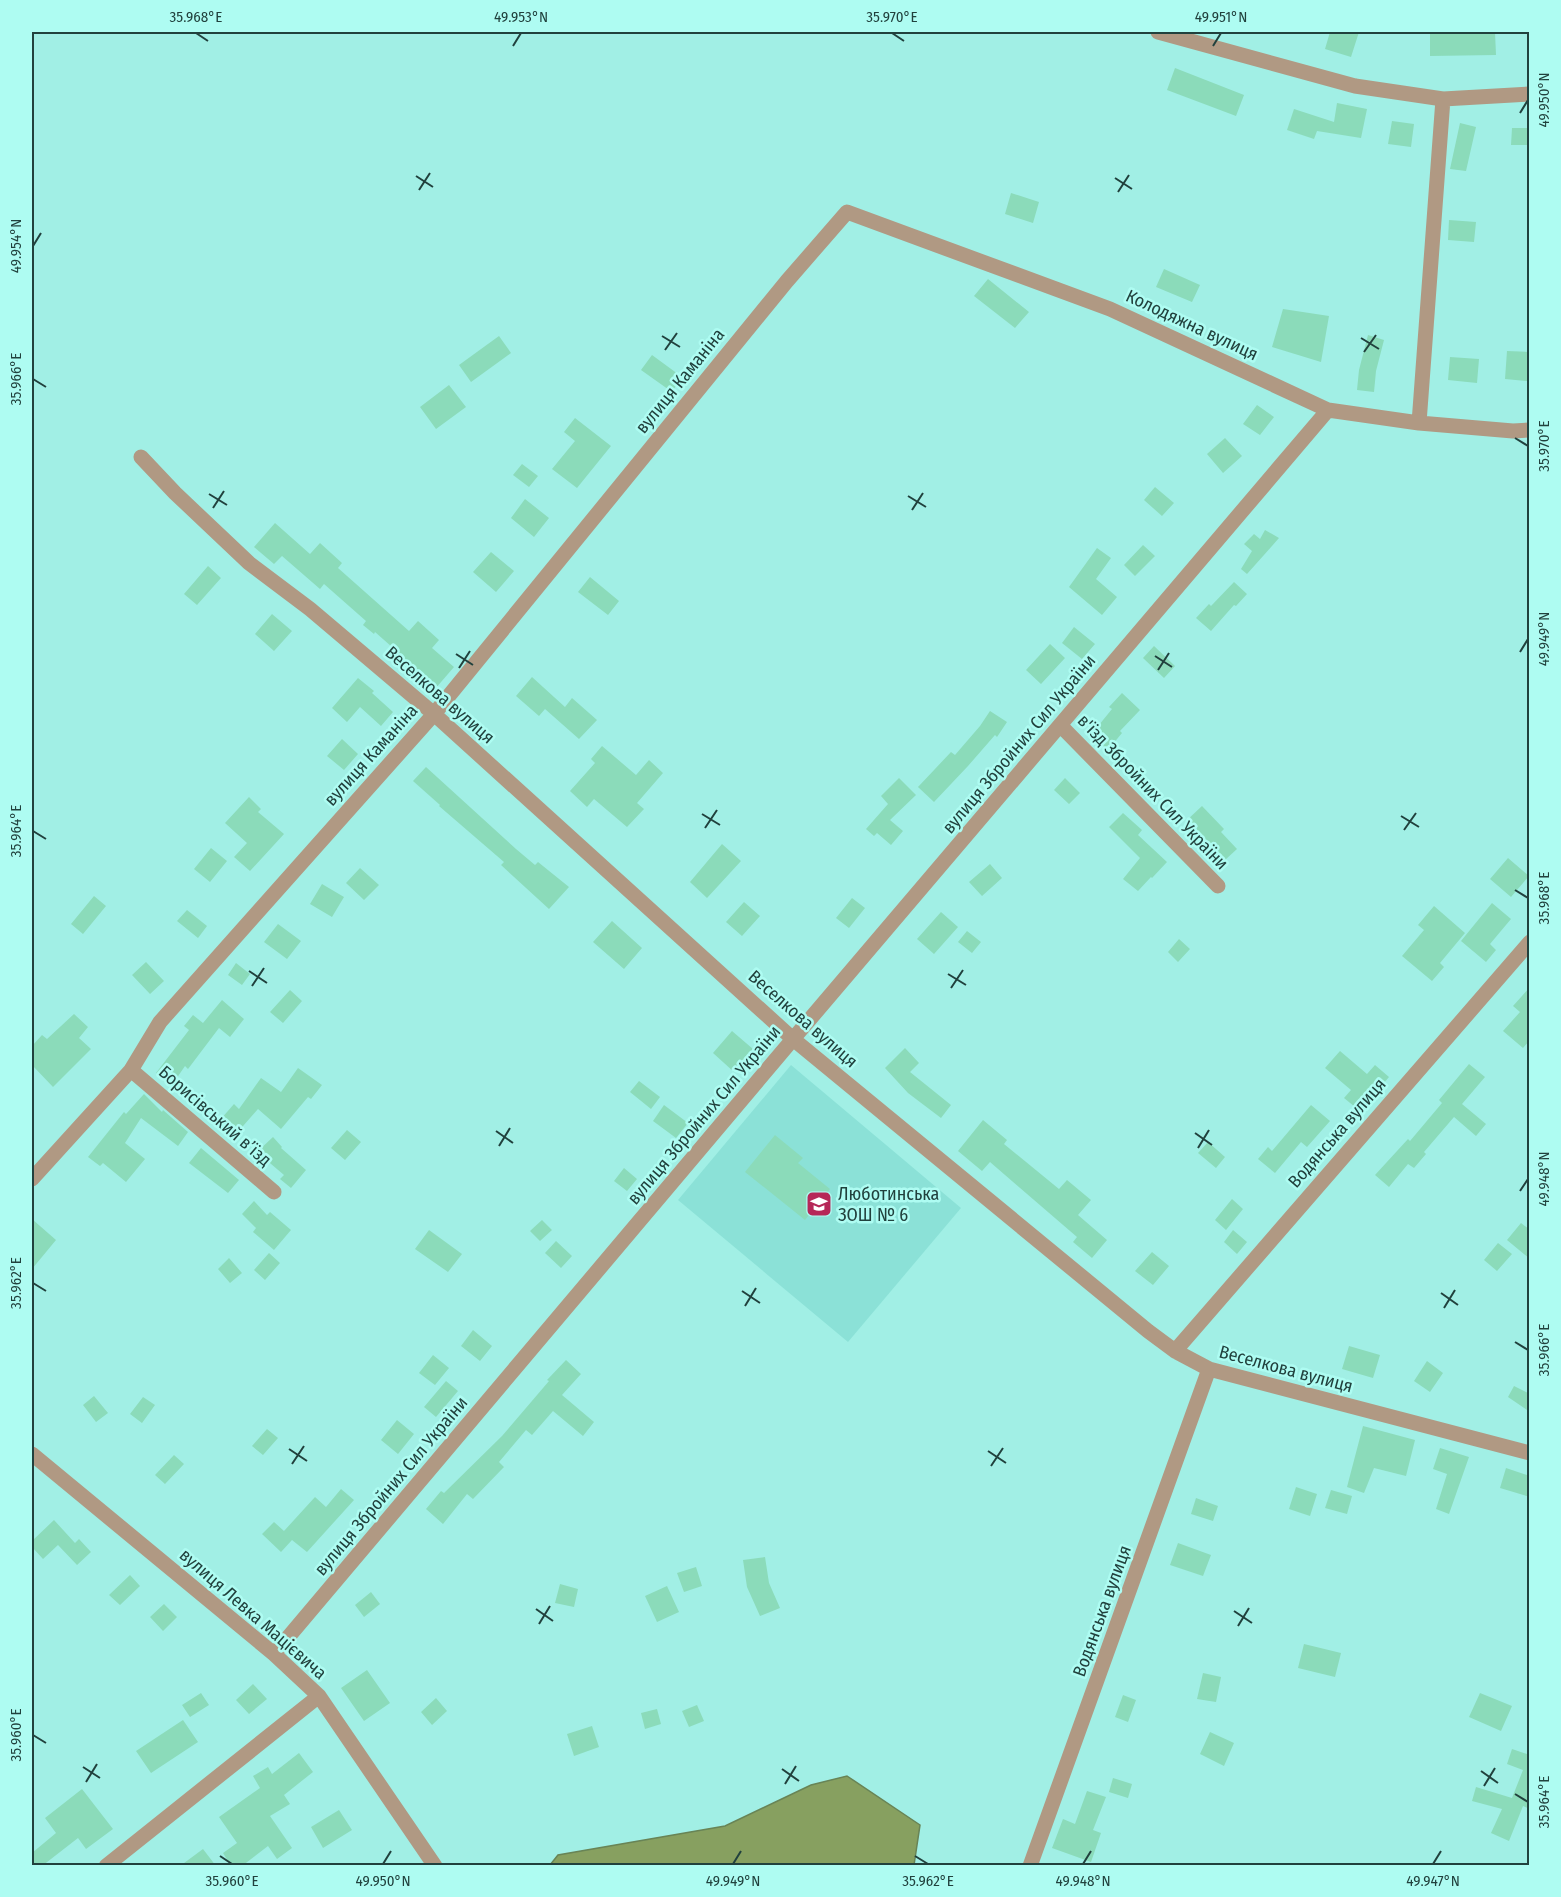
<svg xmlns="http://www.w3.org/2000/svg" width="1561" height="1897" font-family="'Fira Sans Condensed',sans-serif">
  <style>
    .built { fill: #8be1d7 }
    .water { fill: #87a060; stroke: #688456; stroke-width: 1.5 }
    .building { fill: #8bdbba }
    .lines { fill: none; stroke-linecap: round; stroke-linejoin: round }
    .street { stroke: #b09983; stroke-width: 15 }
    .ticks { fill: none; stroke: #21413d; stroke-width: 2 }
    .labels { text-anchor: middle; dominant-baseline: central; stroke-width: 5; stroke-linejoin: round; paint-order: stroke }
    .street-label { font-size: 18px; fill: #21413d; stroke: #aefcf2 }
    .poi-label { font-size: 18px; fill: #21413d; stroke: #aefcf2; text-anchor: start }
    .neatline { fill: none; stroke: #21413d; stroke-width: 2 }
    .ticks-label { font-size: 15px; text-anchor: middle; fill: #21413d }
  </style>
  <rect width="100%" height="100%" fill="#a1efe5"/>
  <path class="built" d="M791,1065L961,1208L848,1342L678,1200Z"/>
  <path class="water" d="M847,1776L920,1825L914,1865H550L558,1855L725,1826L811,1785Z"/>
  <path class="building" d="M1330,32H1359L1351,57L1325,49Z
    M1495,32L1496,55L1430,56V33Z
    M1175,68L1244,95L1236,116L1167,90Z
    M1337,103L1367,109L1361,138L1317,131L1314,139L1287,130L1294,109L1334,122Z
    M1392,121L1414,124L1411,147L1388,144Z
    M1460,123L1476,127L1466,171L1450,169Z
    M1512,128H1530V145H1511Z
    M1011,193L1039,202L1033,223L1005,214Z
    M1449,220L1476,222L1474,242L1448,240Z
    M1164,269L1200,285L1192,302L1156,287Z
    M988,279L1029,312L1015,328L974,296Z
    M1283,309L1329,316L1321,362L1272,347Z
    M1368,335L1384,340L1376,371L1374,392L1357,390L1359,370Z
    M499,336L511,353L471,382L459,365Z
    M1507,351L1529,352L1527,381L1505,379Z
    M652,355L682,377L672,392L641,370Z
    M1450,357L1479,359L1477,383L1448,380Z
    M449,385L466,407L436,429L420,407Z
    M1257,405L1274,417L1260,435L1243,424Z
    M575,418L611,446L577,488L552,469L575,441L564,432Z
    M1225,438L1242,456L1223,473L1207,454Z
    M522,464L538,476L529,487L513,475Z
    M1155,487L1174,503L1162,516L1144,500Z
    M525,499L549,518L534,537L511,518Z
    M275,523L310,554L320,543L342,563L338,568L409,631L418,621L439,640L432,648L454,667L435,689L423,679L426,677L375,632L374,634L363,625L366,621L324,584L320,589L282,556L274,564L254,547Z
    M1265,530L1279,538L1247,574L1241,569L1252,551L1244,544L1254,534L1260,539Z
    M1143,545L1155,556L1135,576L1124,565Z
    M1097,548L1111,558L1096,579L1117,597L1102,615L1069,587Z
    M491,552L514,571L496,592L473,572Z
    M208,566L221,578L197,605L184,594Z
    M590,577L619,601L608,615L578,592Z
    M1234,582L1247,594L1236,606L1234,605L1211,631L1196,618L1209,604L1211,606Z
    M272,614L292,631L274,651L255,634Z
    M1074,627L1095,644L1082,659L1062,643Z
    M1050,644L1065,658L1041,684L1026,670Z
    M1154,646L1175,666L1164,678L1143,658Z
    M532,677L565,707L572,698L597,720L579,739L545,709L539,716L516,696Z
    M358,678L374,691L372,693L393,712L381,726L360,707L347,722L332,708Z
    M1122,693L1140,710L1120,731L1122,733L1108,750L1090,736L1112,709L1109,707Z
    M990,711L1007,722L997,737L995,735L968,766L934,802L918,787L951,752L955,755L980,726Z
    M342,739L358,754L344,770L327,756Z
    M602,746L636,775L649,760L663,773L637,803L644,809L627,827L594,799L587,807L570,791L595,763L591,759Z
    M426,767L516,849L535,865L538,862L569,887L549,909L501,865L504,862L439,806L440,805L413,781Z
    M899,778L916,795L890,820L903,831L891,845L877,833L874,836L866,829L888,804L881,796Z
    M1065,778L1080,793L1069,804L1054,790Z
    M249,797L261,809L258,812L284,834L250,871L234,857L247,843L225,823Z
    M1202,806L1224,829L1221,832L1237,849L1225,860L1186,821Z
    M1123,813L1142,830L1138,835L1167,862L1152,878L1151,877L1138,891L1123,879L1140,858L1109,827Z
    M722,844L741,861L707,898L690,882Z
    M211,848L227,861L210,882L194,869Z
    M1508,858L1529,876L1511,897L1490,879Z
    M990,864L1002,878L982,896L969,882Z
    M360,868L379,885L364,900L346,883Z
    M322,884L344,897L332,917L310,904Z
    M94,896L106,906L83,934L71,924Z
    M852,898L865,908L849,928L836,918Z
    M744,902L760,916L742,936L726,922Z
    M1492,903L1511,919L1490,944L1496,950L1486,962L1461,941Z
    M1434,906L1465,933L1440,963L1444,967L1432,981L1402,956L1424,930L1418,925Z
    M187,910L207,926L198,938L177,921Z
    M941,912L958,927L934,954L917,939Z
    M612,921L642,948L624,969L593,942Z
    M278,924L301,941L287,959L264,942Z
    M967,931L981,942L972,953L958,942Z
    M1179,939L1190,949L1178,962L1168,952Z
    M146,962L164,981L150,994L132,975Z
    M236,963L250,974L242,985L228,975Z
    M1530,987V1040L1523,1048L1503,1031L1520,1012L1513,1006Z
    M290,990L302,1001L283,1023L270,1012Z
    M222,1000L244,1019L230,1037L219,1028L188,1069L185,1066L172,1085L156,1073L189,1030L184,1026L193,1015L203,1023Z
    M74,1014L88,1027L79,1038L91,1049L53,1087L32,1065V1046L42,1035L47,1039Z
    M732,1031L753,1049L734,1072L713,1053Z
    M905,1048L919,1063L910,1072L951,1105L941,1118L908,1093L885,1068Z
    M1340,1051L1367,1074L1375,1065L1389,1077L1360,1111L1344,1098L1351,1090L1325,1068Z
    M1469,1064L1485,1077L1462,1104L1486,1124L1476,1136L1454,1117L1424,1152L1426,1154L1414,1168L1408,1164L1389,1187L1375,1175L1408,1139L1410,1141L1442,1103L1439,1100Z
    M298,1068L322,1085L311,1099L308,1097L281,1129L258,1109L236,1134L220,1120L234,1104L239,1109L261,1078L281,1092Z
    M639,1081L660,1097L651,1109L630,1092Z
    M144,1094L162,1112L163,1110L188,1132L178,1146L141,1118L125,1143L145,1159L126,1182L103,1163L100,1166L88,1157L124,1112L126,1114Z
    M664,1105L688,1123L676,1138L653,1121Z
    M1311,1105L1330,1121L1307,1147L1301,1142L1275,1173L1258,1159L1268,1147L1272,1151Z
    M983,1120L1007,1140L1004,1144L1059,1189L1067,1180L1091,1200L1078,1215L1107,1240L1092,1258L1073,1242L1077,1237L990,1162L982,1171L958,1151Z
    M347,1130L361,1142L345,1160L331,1148Z
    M775,1135L803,1158L798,1163L830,1189L805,1220L745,1172Z
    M273,1137L282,1147L281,1148L306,1170L291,1188L280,1179L284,1175L257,1152Z
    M1208,1142L1225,1157L1216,1168L1198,1153Z
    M201,1148L239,1180L228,1193L189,1163Z
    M624,1168L637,1179L627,1191L614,1181Z
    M1232,1199L1243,1209L1226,1230L1215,1220Z
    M254,1201L267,1215L270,1212L291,1230L274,1250L253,1232L256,1228L242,1214Z
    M32,1219L56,1240L32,1269Z
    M542,1220L552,1230L540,1241L530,1231Z
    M1521,1223L1530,1230V1259L1507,1240Z
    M429,1230L462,1254L448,1272L415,1249Z
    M1233,1230L1247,1242L1237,1254L1224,1242Z
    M556,1241L572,1256L561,1268L545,1253Z
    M1498,1243L1512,1254L1497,1271L1484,1260Z
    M1152,1252L1169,1266L1153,1285L1135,1271Z
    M269,1253L280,1263L265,1280L254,1270Z
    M229,1258L242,1273L230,1283L218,1269Z
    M473,1330L492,1346L480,1361L461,1346Z
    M1349,1346L1380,1355L1373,1378L1342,1369Z
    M433,1355L449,1368L435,1385L419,1373Z
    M566,1360L581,1374L562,1395L594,1422L583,1436L553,1411L532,1435L526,1430L499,1462L504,1467L473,1499L467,1494L443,1524L426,1509L441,1491L444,1493L502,1436L549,1381L547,1380Z
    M1427,1361L1443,1373L1430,1392L1414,1381Z
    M446,1381L458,1391L436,1417L424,1407Z
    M1514,1386L1530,1394V1412L1508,1397Z
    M94,1396L108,1413L96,1422L83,1405Z
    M143,1397L155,1405L142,1423L130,1414Z
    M397,1420L414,1434L398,1454L381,1440Z
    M1363,1426L1415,1440L1406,1476L1374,1468L1364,1493L1347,1487Z
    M267,1429L278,1438L263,1455L252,1446Z
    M1440,1448L1469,1457L1449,1514L1436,1509L1447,1474L1433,1469Z
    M174,1455L184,1464L165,1484L155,1475Z
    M1506,1468L1530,1476V1497L1500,1488Z
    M1296,1487L1317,1494L1310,1516L1289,1509Z
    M341,1489L354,1500L307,1552L292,1540L281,1552L262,1534L274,1522L284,1531L315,1497L326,1507Z
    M1331,1490L1352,1496L1347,1514L1325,1508Z
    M1196,1498L1218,1506L1213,1521L1191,1514Z
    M54,1520L75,1543L79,1539L91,1552L77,1565L58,1545L43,1559L32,1547V1541Z
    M1178,1543L1211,1555L1203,1576L1170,1565Z
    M765,1557L769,1583L780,1608L760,1616L747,1587L743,1560Z
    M696,1567L702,1586L684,1592L677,1573Z
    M130,1575L140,1586L120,1605L109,1595Z
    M560,1584L578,1589L574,1607L555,1603Z
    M667,1586L679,1612L657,1622L645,1596Z
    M371,1592L380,1604L364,1617L355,1605Z
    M164,1604L177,1617L163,1631L150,1617Z
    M1304,1644L1341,1653L1335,1677L1298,1668Z
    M367,1670L390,1703L364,1721L341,1688Z
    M1203,1673L1221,1677L1216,1702L1197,1699Z
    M253,1684L267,1699L249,1714L236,1700Z
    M201,1693L209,1705L190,1717L182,1705Z
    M1480,1693L1512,1706L1501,1731L1469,1717Z
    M1123,1695L1136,1700L1128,1722L1115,1717Z
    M436,1698L447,1711L432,1725L421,1712Z
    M697,1705L704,1721L689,1727L682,1711Z
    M657,1709L661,1724L645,1729L641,1713Z
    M183,1720L198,1742L151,1773L136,1751Z
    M592,1726L599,1747L574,1756L567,1734Z
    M1210,1732L1234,1743L1224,1766L1200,1754Z
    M1512,1749L1530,1755V1809L1523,1806L1509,1841L1491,1833L1502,1809L1472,1801L1476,1787L1512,1798L1523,1770L1507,1764Z
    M299,1753L313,1772L284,1795L290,1804L270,1816L292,1848L277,1859L268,1846L242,1866H231L223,1853L237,1843L219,1817L260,1788L253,1776L268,1767L272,1774Z
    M1113,1778L1132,1784L1128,1798L1109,1792Z
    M82,1789L113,1829L86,1849L78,1838L42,1866H32V1853L56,1833L45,1818Z
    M1087,1791L1106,1797L1093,1830L1101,1833L1091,1862L1052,1848L1063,1819L1075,1824Z
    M339,1810L352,1830L323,1848L311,1827Z
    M203,1849L216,1866H180Z"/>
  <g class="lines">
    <path class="street" d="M1158,32L1355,86L1443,99L1530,94
      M1419,423L1443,99
      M141,457L175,493L249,563L310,609L434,714L793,1039L1148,1331L1175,1351L1209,1369L1530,1453
      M1060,725L1218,886
      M131,1070L274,1192
      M32,1179L131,1070L160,1022L434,714L787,281L847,212L1110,309L1328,410L1419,423L1513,431L1530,430
      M1175,1351L1530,942
      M32,1454L274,1654L319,1696L435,1866
      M274,1654L793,1039L1328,410
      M106,1866L319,1696
      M1030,1866L1209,1369"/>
  </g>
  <path class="ticks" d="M196,33L208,41M892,33L904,41M513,46L521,33M1213,46L1221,33M1520,113L1528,100M416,176L433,187M1115,178L1132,189M419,190L430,173M1118,192L1129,175M33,246L41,233M662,336L680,347M1361,338L1379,349M665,350L677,333M1364,352L1376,335M33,379L46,387M1515,438L1528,446M209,494L227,505M908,496L926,507M213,508L224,491M912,510L923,493M1520,652L1528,639M456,654L473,665M1155,656L1172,667M459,668L470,651M1158,670L1169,653M702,814L720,825M1401,816L1419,827M705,828L717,810M1404,830L1416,813M33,831L46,839M1515,890L1528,898M249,971L267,983M948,974L966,985M252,986L264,968M951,988L963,970M496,1131L513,1143M1195,1133L1212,1145M499,1146L510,1128M1198,1148L1209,1130M1520,1191L1528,1179M33,1283L46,1291M742,1291L760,1303M1441,1293L1458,1305M745,1306L756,1288M1444,1308L1455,1290M1515,1342L1528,1350M289,1449L307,1461M988,1451L1006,1463M292,1464L304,1446M991,1466L1003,1448M536,1609L553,1621M1234,1611L1252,1623M539,1624L550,1606M1238,1626L1249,1608M33,1735L46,1743M83,1767L100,1778M782,1769L799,1781M1481,1771L1498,1783M86,1782L97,1764M785,1784L796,1766M1484,1786L1495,1768M1515,1794L1528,1802M220,1856L232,1864M915,1856L928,1864M383,1864L391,1851M733,1864L741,1851M1083,1864L1091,1851M1433,1864L1441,1851"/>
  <defs>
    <g id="school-square" transform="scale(1.35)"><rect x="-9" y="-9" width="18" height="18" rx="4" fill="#b62758" stroke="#aefcf2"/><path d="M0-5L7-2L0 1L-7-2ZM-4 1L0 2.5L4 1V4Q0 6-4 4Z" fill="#fff"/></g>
  </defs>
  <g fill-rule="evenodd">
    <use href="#school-square" x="819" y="1204"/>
  </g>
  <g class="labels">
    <g class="street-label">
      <text transform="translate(1192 325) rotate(25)">Колодяжна вулиця</text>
      <text transform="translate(680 381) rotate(-51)">вулиця Каманіна</text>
      <text transform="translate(440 695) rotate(41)">Веселкова вулиця</text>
      <text transform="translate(1019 744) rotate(-50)">вулиця Збройних Сил України</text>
      <text transform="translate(371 755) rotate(-48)">вулиця Каманіна</text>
      <text transform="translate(1153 792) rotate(46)">в'їзд Збройних Сил України</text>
      <text transform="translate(803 1019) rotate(41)">Веселкова вулиця</text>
      <text transform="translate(704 1115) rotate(-50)">вулиця Збройних Сил України</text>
      <text transform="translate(215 1116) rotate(41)">Борисівський в’їзд</text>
      <text transform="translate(1337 1133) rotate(-49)">Водянська вулиця</text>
      <text transform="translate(1286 1369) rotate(15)">Веселкова вулиця</text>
      <text transform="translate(391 1486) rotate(-50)">вулиця Збройних Сил України</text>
      <text transform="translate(1102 1611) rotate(-70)">Водянська вулиця</text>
      <text transform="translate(253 1614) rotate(41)">вулиця Левка Мацієвича</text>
    </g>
    <g class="poi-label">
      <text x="838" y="1194">Люботинська<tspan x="838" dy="21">ЗОШ № 6</tspan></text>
    </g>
  </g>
  <rect width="1561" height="1897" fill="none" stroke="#aefcf2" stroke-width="66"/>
  <rect x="33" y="33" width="1495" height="1831" class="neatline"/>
  <g class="ticks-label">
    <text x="196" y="22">35.968°E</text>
    <text x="521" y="22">49.953°N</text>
    <text x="892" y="22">35.970°E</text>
    <text x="1221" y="22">49.951°N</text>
    <text transform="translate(1544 100) rotate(-90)" y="5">49.950°N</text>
    <text transform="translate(16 246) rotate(-90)" y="5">49.954°N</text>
    <text transform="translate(16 379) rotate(-90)" y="5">35.966°E</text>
    <text transform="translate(1544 446) rotate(-90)" y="5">35.970°E</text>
    <text transform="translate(1544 639) rotate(-90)" y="5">49.949°N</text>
    <text transform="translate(16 831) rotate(-90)" y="5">35.964°E</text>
    <text transform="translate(1544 898) rotate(-90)" y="5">35.968°E</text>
    <text transform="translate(1544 1179) rotate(-90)" y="5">49.948°N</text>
    <text transform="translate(16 1283) rotate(-90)" y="5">35.962°E</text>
    <text transform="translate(1544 1350) rotate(-90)" y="5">35.966°E</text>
    <text transform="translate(16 1735) rotate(-90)" y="5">35.960°E</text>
    <text transform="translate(1544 1802) rotate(-90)" y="5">35.964°E</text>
    <text x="232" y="1886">35.960°E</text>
    <text x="383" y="1886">49.950°N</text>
    <text x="733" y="1886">49.949°N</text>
    <text x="928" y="1886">35.962°E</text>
    <text x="1083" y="1886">49.948°N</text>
    <text x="1433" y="1886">49.947°N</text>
  </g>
</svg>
